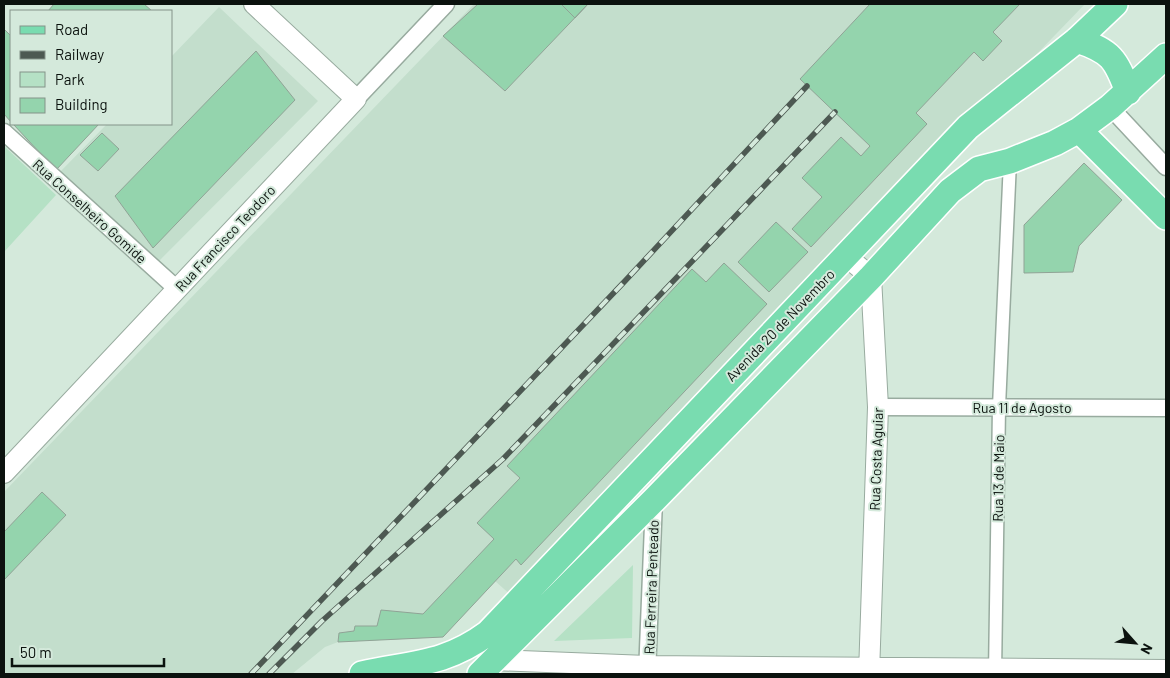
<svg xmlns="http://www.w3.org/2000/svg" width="1170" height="678" font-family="Barlow,sans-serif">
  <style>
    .built { fill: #c3decc }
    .green { fill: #b5e1c5 }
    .building { fill: #94d4ad; stroke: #90a396 }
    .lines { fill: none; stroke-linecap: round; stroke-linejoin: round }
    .pedestrian-casing { stroke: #98ab9f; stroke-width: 15 }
    .minor-casing { stroke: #98ab9f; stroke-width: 19 }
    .tertiary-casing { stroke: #98ab9f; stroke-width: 22 }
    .primary-casing { stroke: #fff; stroke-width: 28 }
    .pedestrian { stroke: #fff; stroke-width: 12 }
    .minor { stroke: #fff; stroke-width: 16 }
    .tertiary { stroke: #fff; stroke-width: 20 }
    .primary { stroke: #79dcb0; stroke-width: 25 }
    .rail-casing { stroke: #4d5952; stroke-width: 5.5 }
    .rail { stroke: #d4e9db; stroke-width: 4; stroke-dasharray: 11; stroke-linecap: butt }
    .labels { text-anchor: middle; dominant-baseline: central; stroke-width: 4; stroke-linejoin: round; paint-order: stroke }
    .street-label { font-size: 14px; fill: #0b120e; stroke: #d4e9db }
  </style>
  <rect width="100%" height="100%" fill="#d4e9db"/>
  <path class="built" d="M474,4H1085L513,597L495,581L443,637L338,642L325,647L292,674H4V492Z
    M219,7L318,101L158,262L60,172L107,124H171V57Z"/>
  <path class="green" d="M4,146L56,195L4,252Z
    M633,565L632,638L554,641Z"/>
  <path class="building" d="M54,4H144L152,11H48Z
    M478,4H588L505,91L443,36Z
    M561,4H588L575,18Z
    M870,4H1020L993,32L1002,41L983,61L974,52L916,113L927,124L811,247L792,229L822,197L802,178L841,137L861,156L870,146L800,79Z
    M4,29L11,36V122L4,114Z
    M256,51L295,100L153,248L115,196Z
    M13,124H99L56,170Z
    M102,133L119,149L98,171L80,155Z
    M1084,163L1122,200L1079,246L1073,272L1024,273V225Z
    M776,222L808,252L769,292L738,262Z
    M724,263L767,304L521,565L516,559L443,637L338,642L339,633L354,631L355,626H377L381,610L423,614L494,539L477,523L520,478L507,466L692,269L706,282Z
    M42,492L66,515L4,580V532Z"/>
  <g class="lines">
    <g class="pedestrian-casing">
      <path id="pedestrian" d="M995,674L999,407L1010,161"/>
    </g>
    <g class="minor-casing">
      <path id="minor" d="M356,99L446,4
        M1110,107L1166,167
        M4,132L177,289
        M878,407L1166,408
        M647,674L654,500"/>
    </g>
    <g class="tertiary-casing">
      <path id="tertiary" d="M846,256L871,277L878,407L869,674
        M4,473L356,99L254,4
        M493,660L647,666L1166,670"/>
    </g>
    <g class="primary-casing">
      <path id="primary" d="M1077,40C1111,51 1116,59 1128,92
        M1079,130L1166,217
        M362,674C411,663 445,665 488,633L968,127L1077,40L1115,4
        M480,674L654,500L871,277L950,191L979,169L1010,161L1055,143L1079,130L1110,107L1166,56"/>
    </g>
    <use href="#pedestrian" class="pedestrian"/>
    <use href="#minor" class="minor"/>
    <use href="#tertiary" class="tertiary"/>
    <use href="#primary" class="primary"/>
    <g class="rail-casing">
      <path id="rail" d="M251,674L625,281L807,86
        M269,674L322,621L503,459L835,112"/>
    </g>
    <use href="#rail" class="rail"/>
  </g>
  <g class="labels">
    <g class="street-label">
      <text transform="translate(90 211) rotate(42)">Rua Conselheiro Gomide</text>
      <text transform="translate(225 238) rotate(-47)">Rua Francisco Teodoro</text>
      <text transform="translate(780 325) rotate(-46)">Avenida 20 de Novembro</text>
      <text x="1022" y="407">Rua 11 de Agosto</text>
      <text transform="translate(876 459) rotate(-88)">Rua Costa Aguiar</text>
      <text transform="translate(998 478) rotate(-89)">Rua 13 de Maio</text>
      <text transform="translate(651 587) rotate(-88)">Rua Ferreira Penteado</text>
    </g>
  </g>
  <rect width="1170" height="678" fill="none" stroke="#0b120e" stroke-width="10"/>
  <rect x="10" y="10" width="162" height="115" fill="#d4e9db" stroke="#849389"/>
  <rect x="20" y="26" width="25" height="8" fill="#79dcb0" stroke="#849389"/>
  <text x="55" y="35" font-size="15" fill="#0b120e">Road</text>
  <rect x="20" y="51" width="25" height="8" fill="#4d5952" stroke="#849389"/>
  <text x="55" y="60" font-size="15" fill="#0b120e">Railway</text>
  <rect x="20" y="72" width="25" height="15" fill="#b5e1c5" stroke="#849389"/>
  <text x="55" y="85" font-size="15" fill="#0b120e">Park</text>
  <rect x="20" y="98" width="25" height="15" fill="#94d4ad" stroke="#849389"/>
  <text x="55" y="110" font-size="15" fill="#0b120e">Building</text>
  <g transform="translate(1135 643) rotate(117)" stroke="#d4e9db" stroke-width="4" paint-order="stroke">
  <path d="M0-4L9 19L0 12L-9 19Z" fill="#0b120e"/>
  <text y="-8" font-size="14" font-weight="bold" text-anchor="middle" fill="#0b120e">N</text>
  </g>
  <path d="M12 658v8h152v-8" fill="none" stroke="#0b120e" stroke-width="2.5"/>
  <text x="20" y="658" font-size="15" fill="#0b120e" stroke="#d4e9db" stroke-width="4" paint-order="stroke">50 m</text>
</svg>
